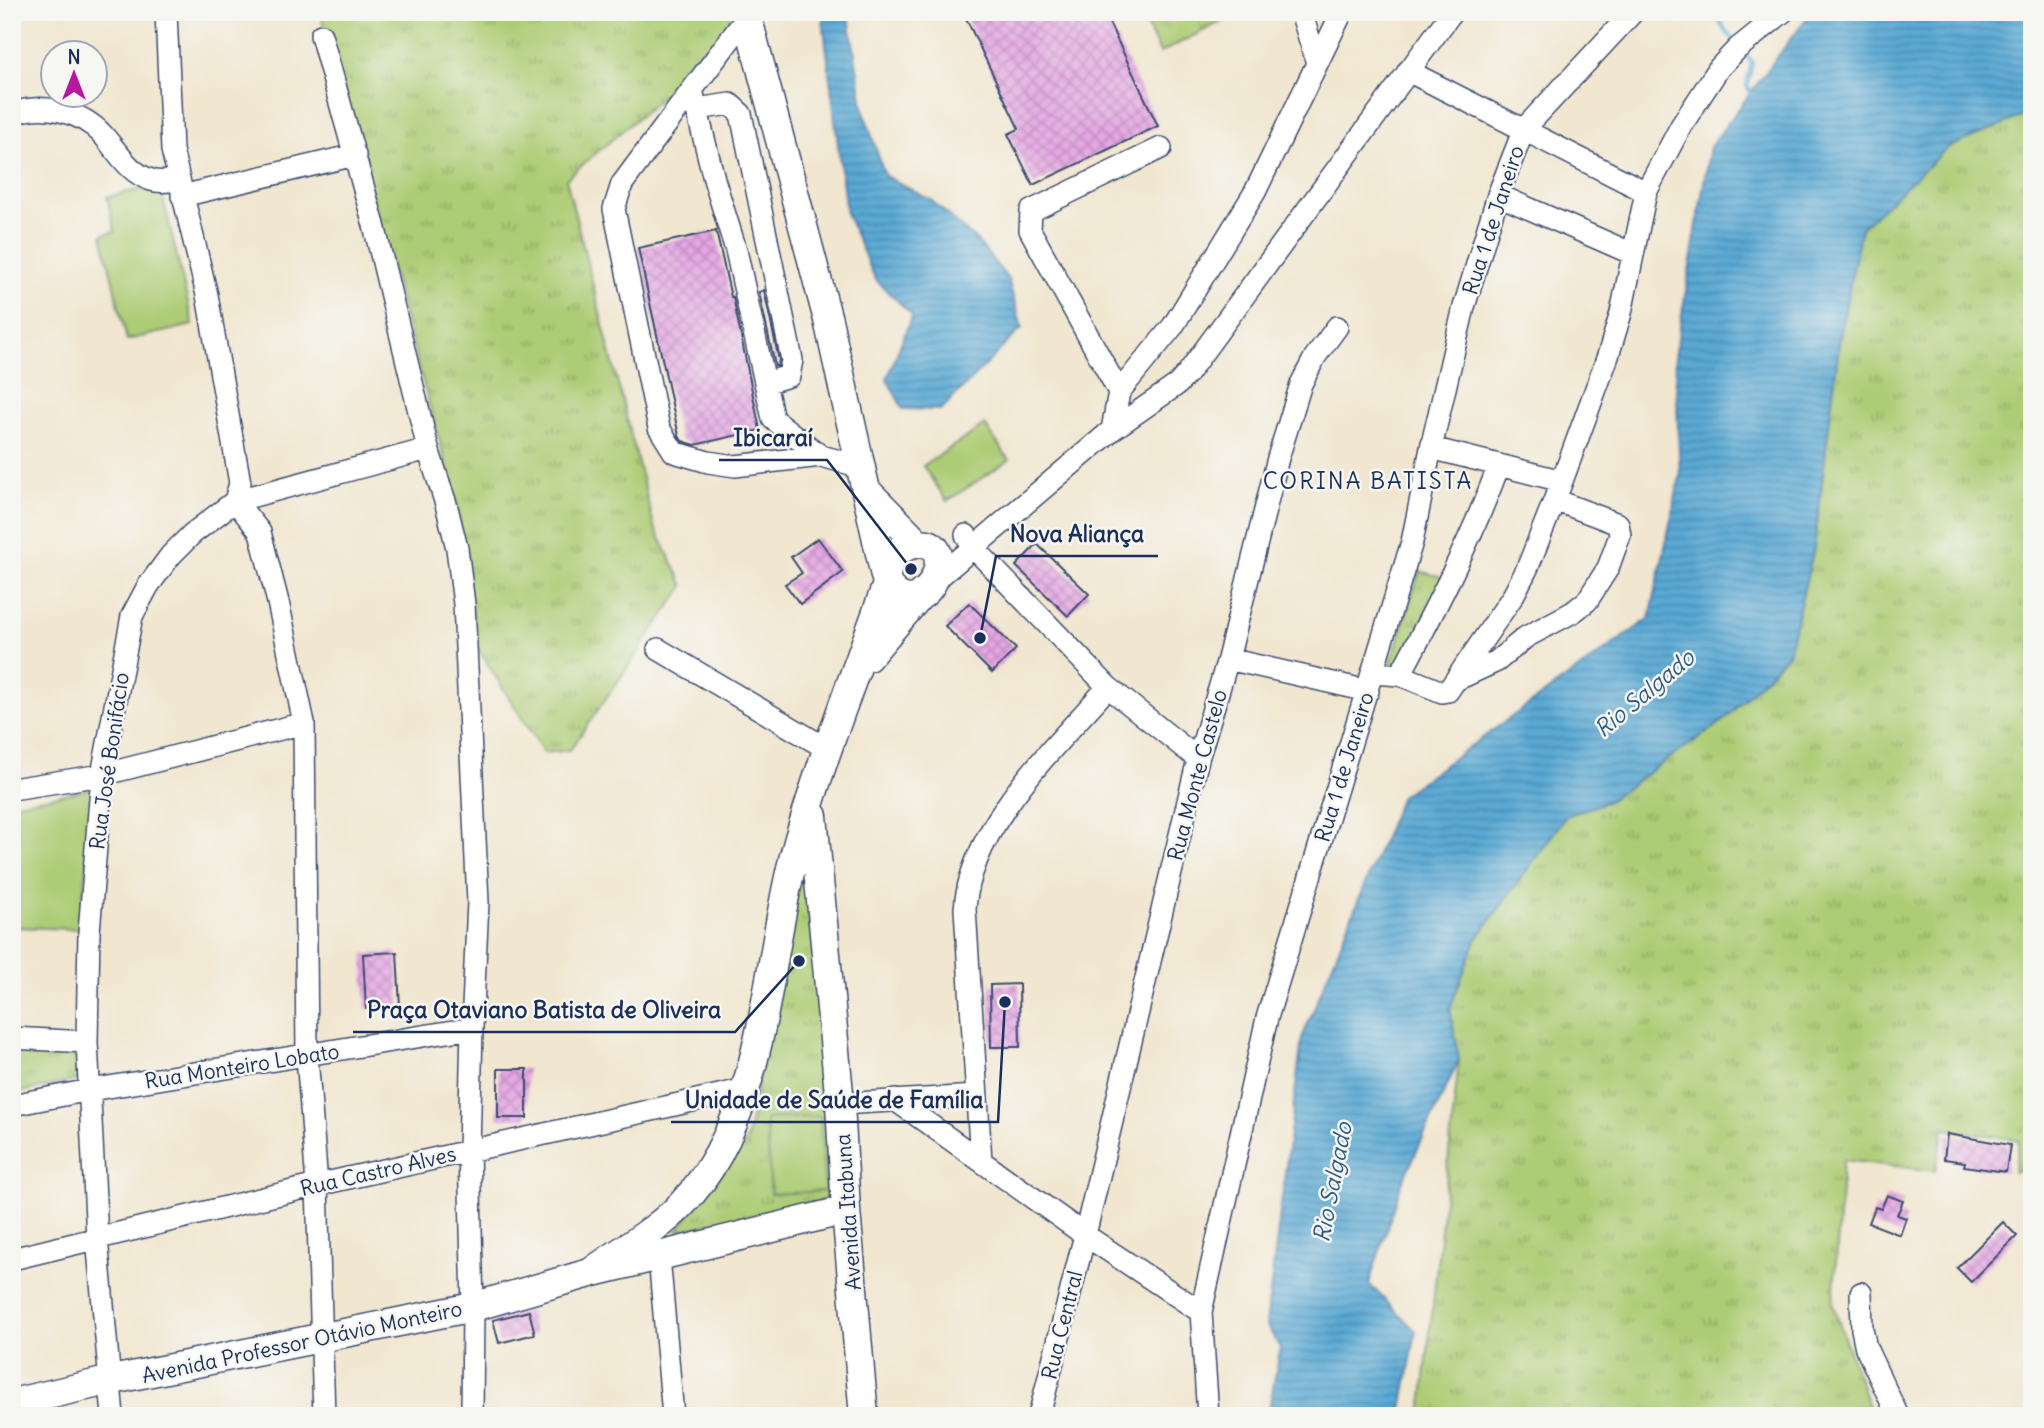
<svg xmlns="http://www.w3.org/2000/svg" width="2044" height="1428" font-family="Delius,sans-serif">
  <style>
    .grass { fill: url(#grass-tufts); stroke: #647e69; stroke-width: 2 }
    .garden { fill: #adcc74; stroke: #647e69; stroke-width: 2 }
    .water { fill: url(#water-rules); stroke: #3a6c99; stroke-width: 2 }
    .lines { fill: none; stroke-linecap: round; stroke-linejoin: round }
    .stream { stroke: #5aa9d4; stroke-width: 5 }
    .building { fill: url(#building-cross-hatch) }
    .minor-casing { stroke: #3b4a6f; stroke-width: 24 }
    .major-casing { stroke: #3b4a6f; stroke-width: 31 }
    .minor { stroke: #fff; stroke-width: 21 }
    .major { stroke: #fff; stroke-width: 28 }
    .labels { text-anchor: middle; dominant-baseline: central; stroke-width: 5; stroke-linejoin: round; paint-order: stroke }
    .street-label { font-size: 21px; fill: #1b2f5e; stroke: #f6f6f2 }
    .neighbourhood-label { font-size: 23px; letter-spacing: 2px; fill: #1b2f5e; stroke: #f6f6f2 }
    .water-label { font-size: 23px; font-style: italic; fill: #315a87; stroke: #f6f6f2 }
    .leader { fill: none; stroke: #1b2f5e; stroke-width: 2.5 }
    .callout-dot { fill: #1b2f5e; stroke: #f6f6f2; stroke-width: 2.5 }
    .callout-label { font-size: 23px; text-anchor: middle; font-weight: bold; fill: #1b2f5e; stroke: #f6f6f2; stroke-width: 5; stroke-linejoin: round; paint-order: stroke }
  </style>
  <defs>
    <pattern id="grass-tufts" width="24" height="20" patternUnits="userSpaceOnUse" patternTransform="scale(1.75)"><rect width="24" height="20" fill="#adcc74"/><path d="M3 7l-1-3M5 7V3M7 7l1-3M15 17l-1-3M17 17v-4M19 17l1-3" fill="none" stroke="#8ca662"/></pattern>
    <pattern id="water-rules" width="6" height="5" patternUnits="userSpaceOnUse" patternTransform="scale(1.75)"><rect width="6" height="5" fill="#5aa9d4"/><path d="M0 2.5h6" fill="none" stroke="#4a8aaf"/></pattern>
    <pattern id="building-cross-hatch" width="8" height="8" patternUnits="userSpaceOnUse" patternTransform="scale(1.75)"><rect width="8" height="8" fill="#e5a6e3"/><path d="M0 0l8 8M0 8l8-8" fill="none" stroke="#b988bb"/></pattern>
  </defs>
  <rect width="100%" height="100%" fill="#f6f6f2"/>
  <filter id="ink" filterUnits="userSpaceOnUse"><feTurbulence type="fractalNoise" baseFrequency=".0143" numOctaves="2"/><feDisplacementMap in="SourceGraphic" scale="14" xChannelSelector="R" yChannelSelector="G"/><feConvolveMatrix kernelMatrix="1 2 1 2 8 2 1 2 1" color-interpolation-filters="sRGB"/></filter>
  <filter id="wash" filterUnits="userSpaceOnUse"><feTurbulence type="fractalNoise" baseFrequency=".00686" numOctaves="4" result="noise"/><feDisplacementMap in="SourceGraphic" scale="28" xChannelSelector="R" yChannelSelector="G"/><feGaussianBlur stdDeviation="1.57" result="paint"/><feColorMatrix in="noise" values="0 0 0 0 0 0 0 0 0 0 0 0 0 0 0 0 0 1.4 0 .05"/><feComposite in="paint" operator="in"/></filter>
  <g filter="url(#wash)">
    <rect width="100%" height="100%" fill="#f1e6cf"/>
    <path class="grass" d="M320,12H729L736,33L566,179L654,526L684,586L570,750L544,753L477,647L457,504Z
      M1140,12H1240L1160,53Z
      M2025,114H2032V1165L2014,1173L2019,1140L1944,1129L1935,1171L1843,1160L1833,1305L1872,1416H1421L1459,1060L1450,1008L1476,940L1566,816L1608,801L1724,720L1788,654L1814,548L1840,336L1861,228L1947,148Z
      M1420,571L1444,578L1400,672L1389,669Z
      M804,847L827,1075L831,1199L677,1231L747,1140Z
      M12,1052L76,1054L79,1080L12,1094Z"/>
    <path class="garden" d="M160,185L193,325L127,340L102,235L115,231L107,197Z
      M985,425L1009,460L947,501L923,466Z
      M97,788L79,929L12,927V804Z
      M820,1116L825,1191L771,1194L766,1119Z"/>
    <path class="water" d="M828,12H844L849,16L864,112L885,176L931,200L978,242L1008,279L1022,328L941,410L903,409L887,379L912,315L875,279L846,213L823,19Z
      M1811,12H2032V112L1947,148L1861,228L1840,336L1814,548L1788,654L1724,720L1608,801L1566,816L1476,940L1450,1008L1459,1060L1401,1185L1369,1284L1416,1331L1401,1416H1268L1280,1348L1266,1324L1302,1038L1401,796L1650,618L1680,476L1675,356L1710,147Z"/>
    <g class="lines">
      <path class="stream" d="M1716,12L1723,27L1738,44
        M1744,52L1752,63L1747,85L1753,97"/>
    </g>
    <g id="blocks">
      <path class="building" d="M963,12H1104L1158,126L1033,185L1008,134L1019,129Z
        M716,231L731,297H733L760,430L695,445L682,441L679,436L638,248Z
        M764,290L779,360L778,366H775L759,292Z
        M818,538L843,572L800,604L785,584L802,573L791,557Z
        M1037,544L1089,594L1068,616L1016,566Z
        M969,603L1016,649L992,673L945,626Z
        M397,952L400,1007L366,1009L363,954Z
        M1019,984L1020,1047H991L990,985Z
        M498,1069H527V1118H498Z
        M1947,1134L2010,1145L2006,1172L1964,1166L1965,1162L1944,1159Z
        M1887,1195L1903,1201L1897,1215L1906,1218L1900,1235L1869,1223L1875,1207L1881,1209Z
        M2003,1222L2017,1236L1971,1282L1957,1268Z
        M529,1311L535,1334L499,1343L493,1320Z"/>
    </g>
  </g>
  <g filter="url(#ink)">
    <use href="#blocks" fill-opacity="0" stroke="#3b4a6f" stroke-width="2"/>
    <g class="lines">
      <g class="minor-casing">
        <path id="minor" d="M1301,12L1317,63
          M747,17L692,90L714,179L736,250L773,419L821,456L862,467
          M321,35L374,225L428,449L446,504L457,548L464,604L478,902L472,1028L469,1150L473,1307L472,1416
          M1408,71L1646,192
          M692,90L622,184L614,209L659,428L674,452L708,462L735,466L821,456
          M697,109L730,104L741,114L792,360L789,376L765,383
          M12,114C43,102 81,111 103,135C118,152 129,173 151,180C160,183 168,181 178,180
          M1498,195L1633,254
          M182,196L355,155
          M1119,392L1030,230L1031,211L1161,148
          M1112,430L1119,392L1173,326L1255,192L1342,12
          M1431,448L1562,481
          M966,535L974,548L1108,687L1198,759
          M934,581L1112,430L1178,384L1187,374L1452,12
          M658,649L829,750
          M1228,659L1368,691
          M1374,673L1400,675L1442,692L1448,691L1513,596L1527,569L1562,481L1608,356L1621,313L1646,192L1681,126L1719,68L1737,49L1783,12
          M1400,675C1437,606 1472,538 1499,465
          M1458,679L1497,661L1526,637L1573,612L1587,601L1608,568L1620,535L1618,524L1555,500
          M12,789L102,775L304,723
          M12,1038L87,1042
          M895,1100L1085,1235L1201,1312
          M840,1104L976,1096
          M12,1105L90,1090L472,1028
          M981,1161L965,909C970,826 1056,746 1108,687
          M659,1256L673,1416
          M12,1259L317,1185L746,1089
          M1861,1293L1862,1329L1866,1348L1898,1416
          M113,1416L97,1238L87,1042L89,932L102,775L132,616L148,586L171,555L192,534L235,501L240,483L207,295L172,150L166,12
          M324,1416L317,1185L307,1056L304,723L278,602L260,532L235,501L428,449
          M1039,1416L1085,1235L1198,759L1228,659L1278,458L1301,384L1315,357L1337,327
          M1208,1416L1201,1312L1267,1018L1412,542L1431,448L1464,307L1498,195L1524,129L1633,12"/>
      </g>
      <g class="major-casing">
        <path id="major" d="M746,12L828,320L885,576
          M868,492L918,543
          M868,657L922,593
          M813,816L840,1104L846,1210L864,1416
          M590,1273C620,1251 657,1231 683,1203C765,1117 765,969 793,860C818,766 855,675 887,584C883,566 896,547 915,544C966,533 924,636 887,584
          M12,1403L112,1380L473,1307L590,1273L846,1210"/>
      </g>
      <use href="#minor" class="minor"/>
      <use href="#major" class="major"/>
    </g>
  </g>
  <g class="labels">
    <g class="street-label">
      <text transform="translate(1493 220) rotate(-72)">Rua 1 de Janeiro</text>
      <text transform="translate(109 761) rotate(-82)">Rua José Bonifácio</text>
      <text transform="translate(1344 767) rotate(-73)">Rua 1 de Janeiro</text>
      <text transform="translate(1197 775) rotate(-75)">Rua Monte Castelo</text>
      <text transform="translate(242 1066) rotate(-9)">Rua Monteiro Lobato</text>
      <text transform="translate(378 1171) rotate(-13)">Rua Castro Alves</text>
      <text transform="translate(848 1212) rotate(-94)">Avenida Itabuna</text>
      <text transform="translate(1062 1325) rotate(-76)">Rua Central</text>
      <text transform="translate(302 1342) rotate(-12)">Avenida Professor Otávio Monteiro</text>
    </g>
    <g class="neighbourhood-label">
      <text x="1368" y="480">CORINA BATISTA</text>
    </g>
    <g class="water-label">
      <text transform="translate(1644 693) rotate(-40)">Rio Salgado</text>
      <text transform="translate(1332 1182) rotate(-79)">Rio Salgado</text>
    </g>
  </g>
  <path class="leader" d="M911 569L827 460H719M980 638L996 556H1158M799 961L735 1032H353M1005 1002L998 1122H671"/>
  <g class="callout-dot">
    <circle cx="911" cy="569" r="7"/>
    <circle cx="980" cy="638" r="7"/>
    <circle cx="799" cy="961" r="7"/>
    <circle cx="1005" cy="1002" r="7"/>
  </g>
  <g class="callout-label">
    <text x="773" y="446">Ibicaraí</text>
    <text x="1077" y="542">Nova Aliança</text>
    <text x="544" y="1018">Praça Otaviano Batista de Oliveira</text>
    <text x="834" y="1108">Unidade de Saúde de Família</text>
  </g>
  <rect width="2044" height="1428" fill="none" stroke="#f6f6f2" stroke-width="42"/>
  <g transform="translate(74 74)"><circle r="33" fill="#f6f6f2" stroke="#9ea6b7" stroke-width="2"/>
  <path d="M0-5L12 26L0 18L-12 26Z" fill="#b5179e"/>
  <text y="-10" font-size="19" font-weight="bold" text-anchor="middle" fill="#1b2f5e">N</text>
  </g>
</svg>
